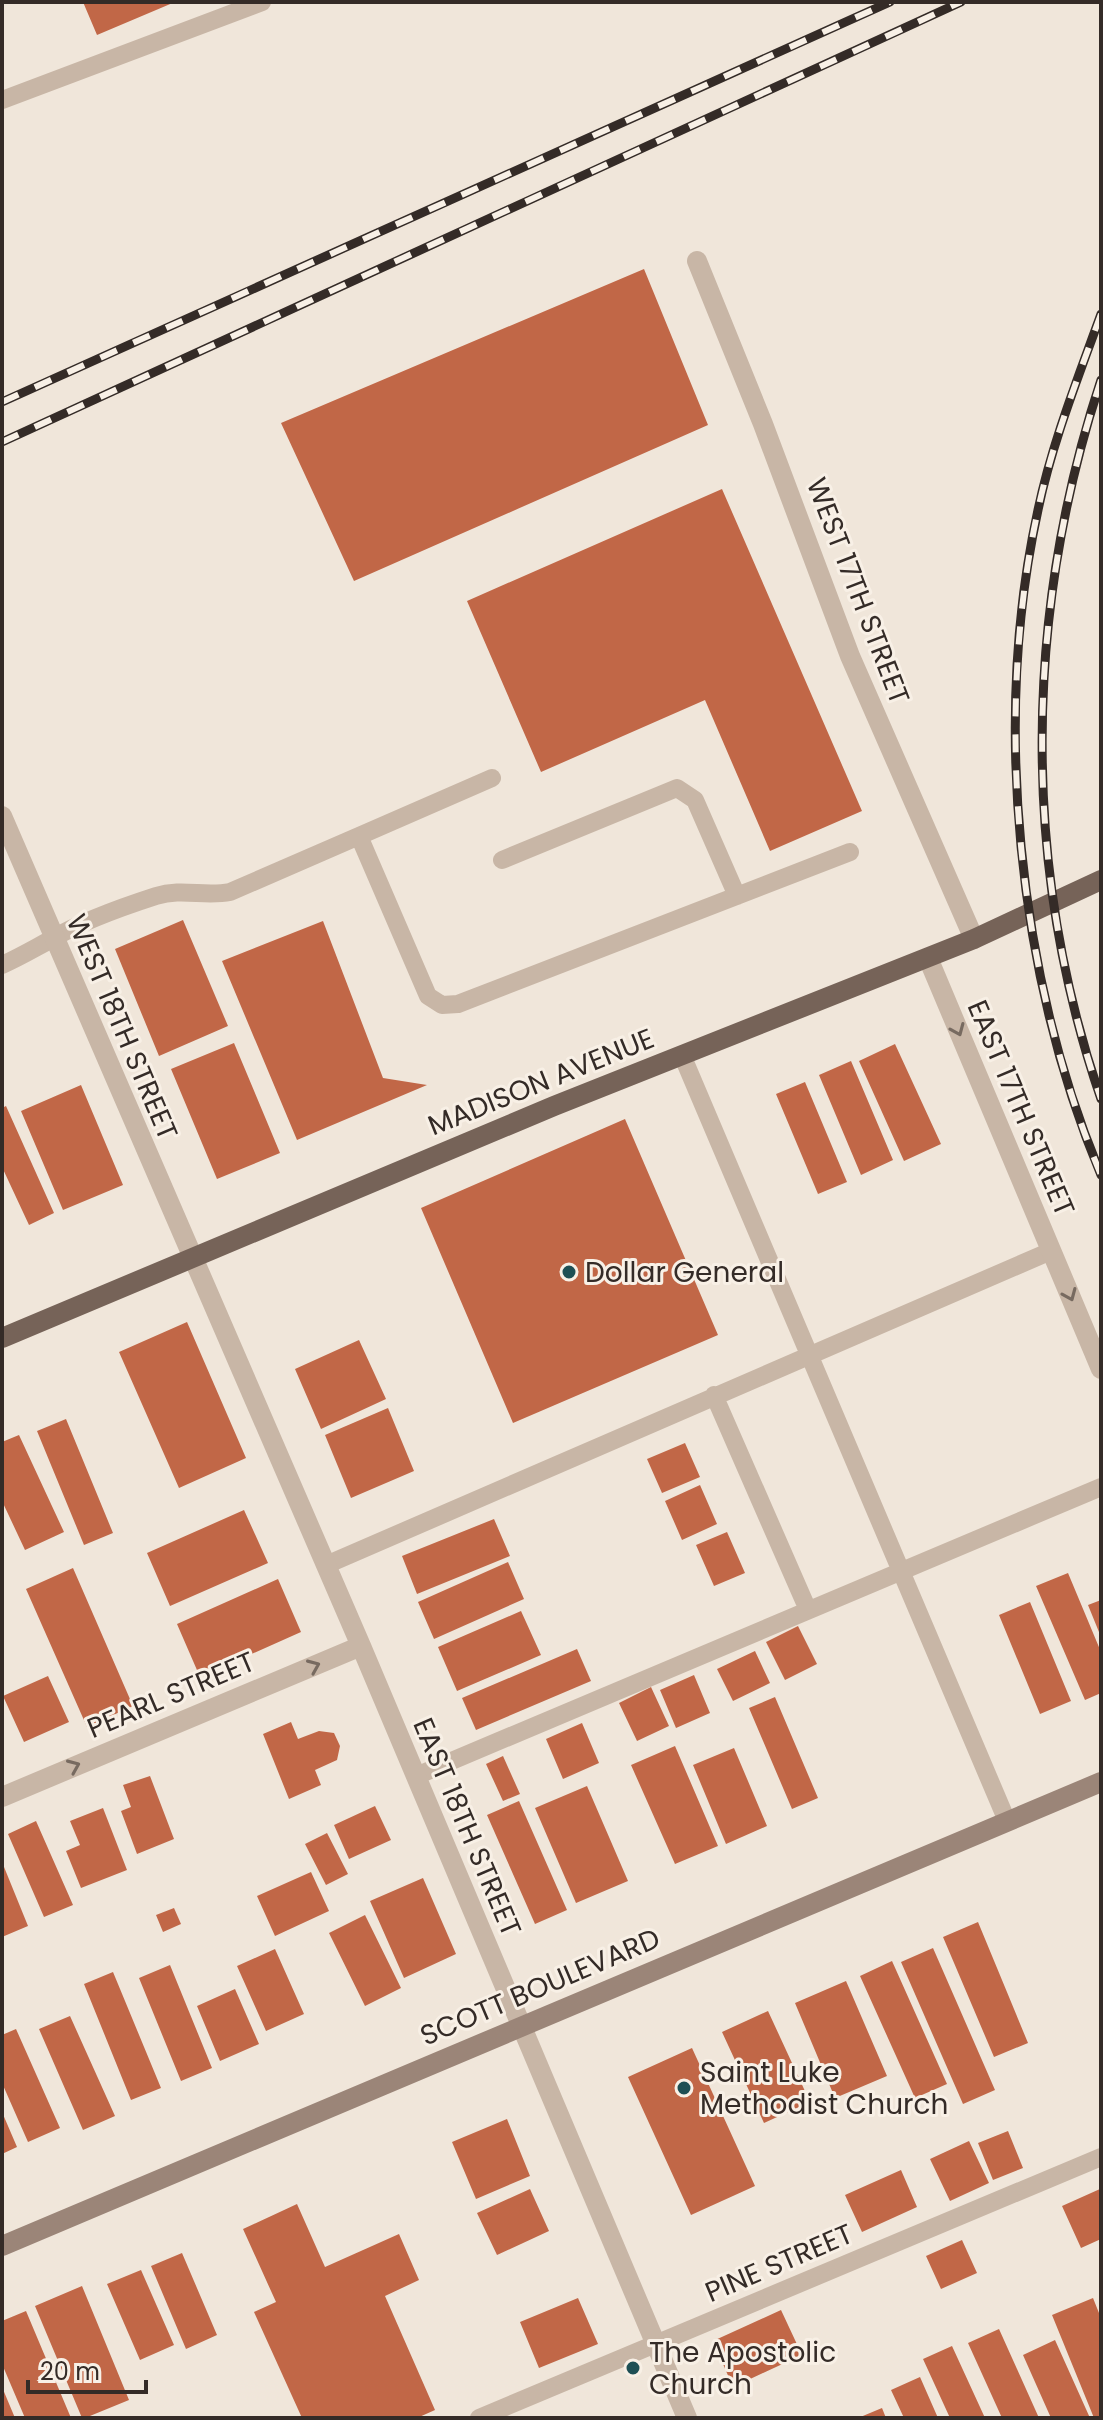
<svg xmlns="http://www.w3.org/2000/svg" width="1103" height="2420" font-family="Poppins,sans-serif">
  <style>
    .building { fill: #c16747 }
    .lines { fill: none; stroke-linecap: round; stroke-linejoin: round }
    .lane { stroke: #c8b6a6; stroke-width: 18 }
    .street { stroke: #c8b6a6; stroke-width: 20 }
    .secondary { stroke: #9b8578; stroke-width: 20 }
    .primary { stroke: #766358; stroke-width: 20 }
    .rail-casing { stroke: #342b27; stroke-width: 9 }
    .rail { stroke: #f8f0e6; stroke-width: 6; stroke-dasharray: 18; stroke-linecap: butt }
    .oneway { stroke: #776a60 }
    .poi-dot { fill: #1e4f54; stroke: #f8f0e6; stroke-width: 3 }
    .labels { text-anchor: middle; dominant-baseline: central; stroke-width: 6; stroke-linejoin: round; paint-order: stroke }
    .street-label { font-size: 28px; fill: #342b27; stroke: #f8f0e6 }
    .poi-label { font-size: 28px; fill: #342b27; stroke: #f8f0e6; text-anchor: start }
  </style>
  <rect width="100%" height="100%" fill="#f0e6da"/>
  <path class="building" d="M83,2H175L97,35Z
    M644,269L708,425L354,581L281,423Z
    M722,489L862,811L770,851L705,700L541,772L467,601Z
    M183,920L228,1026L159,1056L115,949Z
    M323,921L383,1078L427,1085L297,1140L222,961Z
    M234,1043L280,1153L217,1179L171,1069Z
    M895,1044L941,1144L904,1161L859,1061Z
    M851,1061L893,1160L861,1175L819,1075Z
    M805,1082L847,1182L818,1194L776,1094Z
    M81,1085L123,1185L63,1210L21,1111Z
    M6,1106L54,1213L29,1225L2,1167V1108Z
    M625,1119L718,1335L513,1423L421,1208Z
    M187,1322L246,1458L179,1488L119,1352Z
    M359,1340L386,1399L321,1429L295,1369Z
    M388,1408L414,1471L351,1498L325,1435Z
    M66,1419L113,1533L84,1545L37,1431Z
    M19,1435L64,1532L25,1550L2,1501V1442Z
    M685,1443L700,1477L662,1493L647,1459Z
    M700,1485L717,1524L682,1540L665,1501Z
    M244,1510L268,1563L170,1606L147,1553Z
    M494,1519L510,1556L417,1594L402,1556Z
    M727,1532L745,1573L714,1586L696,1545Z
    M508,1562L524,1599L434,1639L418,1602Z
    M73,1568L133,1706L87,1727L26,1589Z
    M1068,1573L1101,1652V1693L1085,1700L1036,1586Z
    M278,1579L301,1632L200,1677L177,1624Z
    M1101,1600V1637L1088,1605Z
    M1030,1602L1071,1701L1040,1714L999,1615Z
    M521,1611L541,1655L457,1691L438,1647Z
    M798,1626L817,1664L785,1680L766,1642Z
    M577,1649L591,1681L476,1730L462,1698Z
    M755,1651L770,1683L733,1701L717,1669Z
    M694,1675L710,1713L676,1728L660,1690Z
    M48,1676L69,1722L24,1742L3,1696Z
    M651,1687L669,1726L637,1741L619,1703Z
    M775,1697L818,1798L792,1809L749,1708Z
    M291,1722L298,1739L319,1731L334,1733L340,1746L337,1760L315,1770L321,1785L289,1799L263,1734Z
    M582,1723L599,1763L563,1779L546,1739Z
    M675,1746L718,1846L675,1864L631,1765Z
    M734,1748L767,1826L726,1844L693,1765Z
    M503,1756L520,1794L503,1801L486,1764Z
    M150,1776L174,1839L137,1854L121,1811L131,1807L123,1785Z
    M587,1786L628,1881L576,1903L535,1808Z
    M519,1801L567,1910L535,1924L487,1815Z
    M375,1806L391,1840L349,1859L334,1825Z
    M103,1808L127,1870L81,1888L66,1851L80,1845L70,1821Z
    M36,1821L73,1905L44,1917L8,1834Z
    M327,1833L348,1874L326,1885L305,1844Z
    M2,1862L28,1926L2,1937Z
    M311,1872L329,1911L275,1936L257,1896Z
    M423,1878L456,1954L404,1978L370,1901Z
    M174,1908L181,1924L163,1932L156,1915Z
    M365,1915L401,1988L365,2006L329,1933Z
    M978,1922L1028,2043L994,2057L943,1937Z
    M933,1948L995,2090L963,2104L901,1962Z
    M275,1949L304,2014L266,2031L237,1966Z
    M892,1961L947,2084L915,2098L860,1976Z
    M170,1965L212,2068L181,2081L139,1978Z
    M113,1972L161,2088L131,2100L84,1984Z
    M846,1981L887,2076L835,2098L795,2003Z
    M235,1989L259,2044L220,2061L197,2006Z
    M768,2011L810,2102L764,2123L722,2032Z
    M70,2016L115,2116L83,2130L39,2029Z
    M16,2029L60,2128L28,2142L2,2083V2035Z
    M692,2048L755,2186L691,2215L628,2077Z
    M2,2112L17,2147L2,2154Z
    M507,2119L530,2176L476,2199L452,2142Z
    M1008,2131L1023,2168L993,2180L978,2143Z
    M969,2141L989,2183L950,2201L930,2159Z
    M901,2170L917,2207L862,2232L845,2195Z
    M530,2189L549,2231L497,2255L477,2213Z
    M1100,2189L1101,2239L1081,2248L1062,2206Z
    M297,2204L325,2267L399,2234L419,2280L385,2296L435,2410L417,2418H302L254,2312L276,2302L243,2229Z
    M962,2240L977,2273L941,2289L926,2256Z
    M182,2253L217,2335L186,2349L151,2266Z
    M141,2270L174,2345L140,2360L107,2284Z
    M82,2286L129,2400L85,2418H82L35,2306Z
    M578,2298L598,2344L539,2368L520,2322Z
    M1093,2298L1101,2318V2418H1094L1052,2315Z
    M781,2310L802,2355L733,2387L713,2341Z
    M26,2311L71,2418H25L2,2364V2321Z
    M999,2329L1039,2418H1002L968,2343Z
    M1055,2340L1090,2418H1051L1023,2355Z
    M952,2346L985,2418H950L923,2359Z
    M920,2377L938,2418H904L891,2390Z
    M2,2387L15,2418H2Z
    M882,2408L886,2418H858Z"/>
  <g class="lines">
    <path class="lane" d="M2,100L262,2
      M492,778L359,836L428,996L442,1005L458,1004L850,852
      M502,860L677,788L695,800L737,896
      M2,965C20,957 35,948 52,939C82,921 122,907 156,896C182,888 205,897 230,892L359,836
      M682,1055L1007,1821
      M714,1395L808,1610
      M326,1565L1051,1251
      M416,1776L1101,1487
      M479,2418L1101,2157"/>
    <path class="street" d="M697,261L763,424L850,656L974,939
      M2,816L361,1646L687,2418
      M928,958L1101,1369
      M2,1797L361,1646"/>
    <path class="secondary" d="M2,2246L1101,1782"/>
    <path class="primary" d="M2,1338L554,1106L974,939L1101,880"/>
    <g class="rail-casing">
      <path id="rail" d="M1101,314C1078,378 1052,443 1038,510C992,720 1018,977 1101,1175
        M1101,380C1024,614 1021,866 1101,1099
        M2,402L890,2
        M2,442L961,2"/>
    </g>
    <use href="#rail" class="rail"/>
  </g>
  <defs><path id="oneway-chevron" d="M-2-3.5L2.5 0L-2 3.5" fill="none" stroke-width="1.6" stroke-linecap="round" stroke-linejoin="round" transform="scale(2)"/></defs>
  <g class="oneway">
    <use href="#oneway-chevron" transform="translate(958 1030) rotate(67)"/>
    <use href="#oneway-chevron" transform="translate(1070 1295) rotate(67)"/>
    <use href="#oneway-chevron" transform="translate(314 1666) rotate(-23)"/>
    <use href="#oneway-chevron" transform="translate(74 1766) rotate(-23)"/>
  </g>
  <g class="poi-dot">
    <circle cx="569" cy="1272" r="8"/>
    <circle cx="684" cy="2088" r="8"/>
    <circle cx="633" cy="2368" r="8"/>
  </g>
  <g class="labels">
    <g class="street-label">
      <text transform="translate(858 591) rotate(69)">WEST 17TH STREET</text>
      <text transform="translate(122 1027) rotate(67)">WEST 18TH STREET</text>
      <text transform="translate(541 1082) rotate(-22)">MADISON AVENUE</text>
      <text transform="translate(1021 1108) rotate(67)">EAST 17TH STREET</text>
      <text transform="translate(171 1695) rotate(-23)">PEARL STREET</text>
      <text transform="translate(467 1827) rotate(67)">EAST 18TH STREET</text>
      <text transform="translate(540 1987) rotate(-23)">SCOTT BOULEVARD</text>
      <text transform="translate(779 2263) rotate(-23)">PINE STREET</text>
    </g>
    <g class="poi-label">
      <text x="585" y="1272">Dollar General</text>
      <text x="700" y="2072">Saint Luke<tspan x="700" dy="32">Methodist Church</tspan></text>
      <text x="649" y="2352">The Apostolic<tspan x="649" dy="32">Church</tspan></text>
    </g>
  </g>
  <rect width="1103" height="2420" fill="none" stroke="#342b27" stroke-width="8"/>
  <path d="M28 2380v12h118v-12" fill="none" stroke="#342b27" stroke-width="4"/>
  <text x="40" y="2380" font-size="24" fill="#342b27" stroke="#f8f0e6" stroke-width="6" paint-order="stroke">20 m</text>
</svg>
